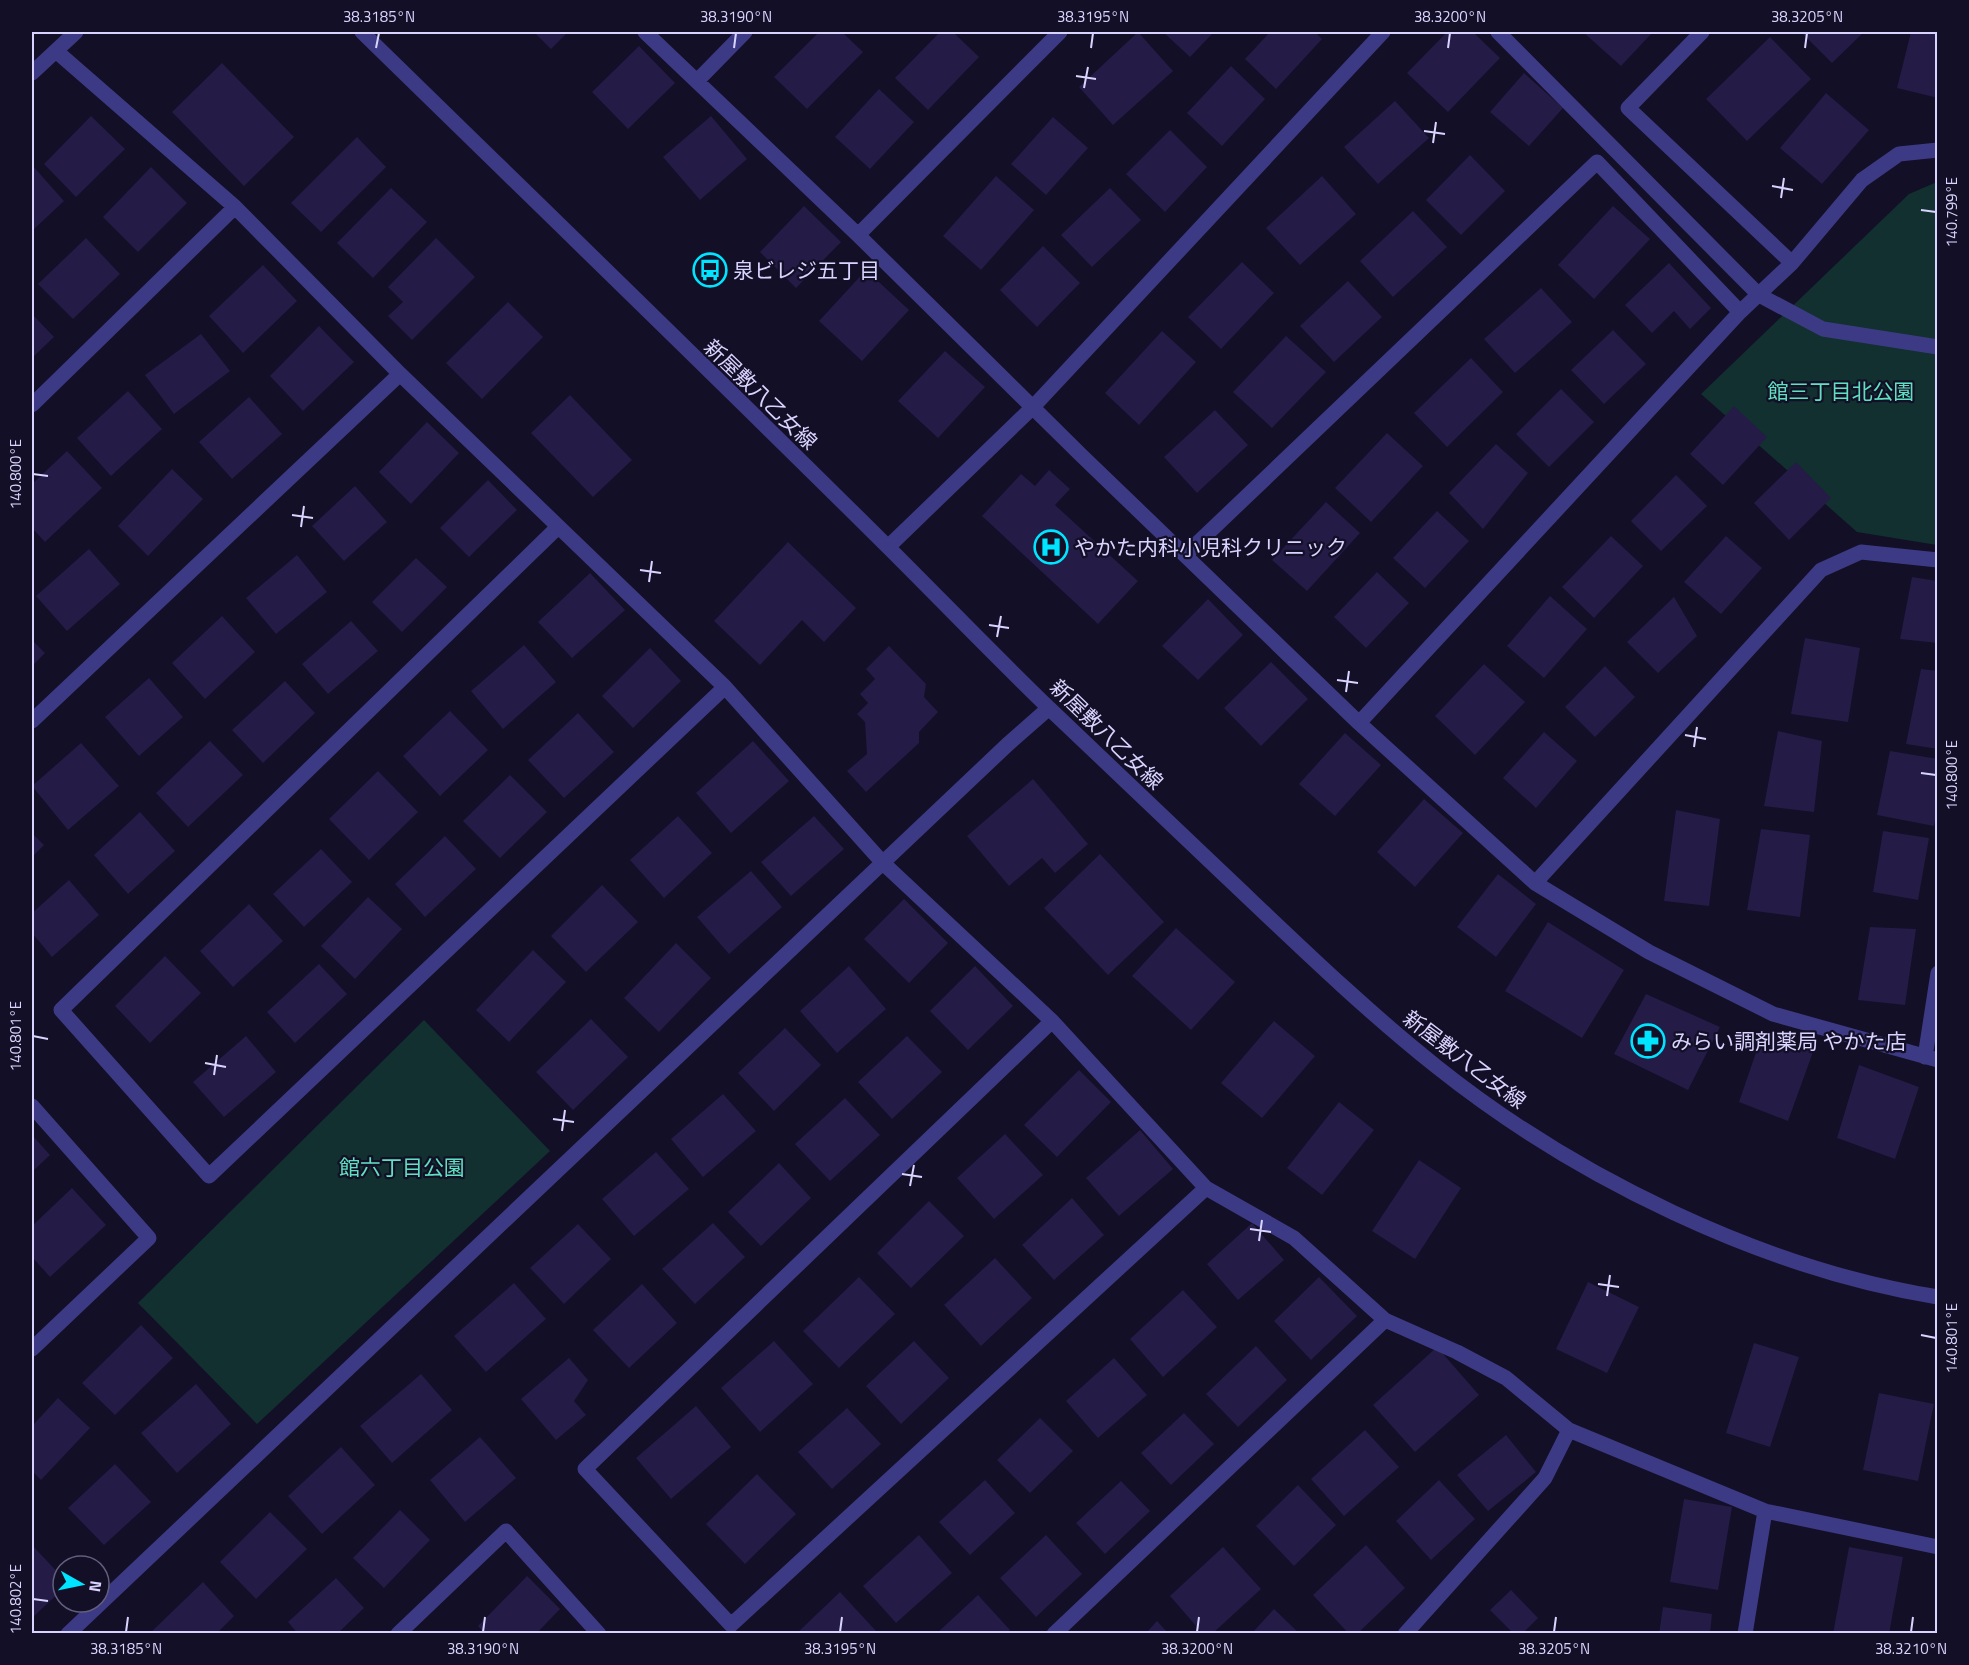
<svg xmlns="http://www.w3.org/2000/svg" width="1969" height="1665" font-family="'Titillium Web','Noto Sans JP',sans-serif">
  <style>
    .green { fill: #12302f }
    .building { fill: #241b47 }
    .lines { fill: none; stroke-linecap: round; stroke-linejoin: round }
    .minor { stroke: #3d3a85; stroke-width: 15 }
    .ticks { fill: none; stroke: #d9d4ff; stroke-width: 2 }
    .labels { text-anchor: middle; dominant-baseline: central; stroke-width: 4.5; stroke-linejoin: round; paint-order: stroke }
    .poi-label { font-size: 21px; fill: #d9d4ff; stroke: #130f26; text-anchor: start }
    .park-label { font-size: 21px; fill: #5fe0c0; stroke: #130f26 }
    .street-label { font-size: 21px; fill: #d9d4ff; stroke: #130f26 }
    .neatline { fill: none; stroke: #d9d4ff; stroke-width: 2 }
    .ticks-label { font-size: 15px; text-anchor: middle; fill: #d9d4ff }
  </style>
  <rect width="100%" height="100%" fill="#130f26"/>
  <path class="green" d="M1937,182V545L1857,532L1701,394L1909,194Z
    M424,1020L550,1151L257,1424L138,1303Z"/>
  <path class="building" d="M534,32H568L551,49Z
    M819,32H842L863,52L807,109L774,77Z
    M940,32H953L979,57L928,110L895,78Z
    M1138,32L1173,71L1113,125L1079,87Z
    M1163,32H1214L1190,57Z
    M1270,32H1315L1322,39L1276,89L1245,59Z
    M1447,32H1473L1500,58L1448,112L1407,73Z
    M1583,32H1653L1621,66Z
    M1801,32H1864L1832,63Z
    M1911,32H1938V98L1897,88Z
    M1770,37L1811,79L1747,141L1706,99Z
    M639,46L675,83L628,129L592,92Z
    M222,63L294,137L244,186L172,112Z
    M1231,66L1265,99L1222,146L1187,113Z
    M1524,73L1563,108L1529,146L1490,112Z
    M879,89L914,122L870,169L835,137Z
    M1826,93L1869,130L1822,184L1780,148Z
    M1395,101L1429,138L1378,184L1344,147Z
    M91,116L125,149L76,197L44,164Z
    M711,116L747,159L700,200L663,157Z
    M1053,117L1088,148L1046,195L1011,164Z
    M1170,130L1207,167L1165,212L1126,174Z
    M357,137L386,167L321,232L291,203Z
    M1470,155L1505,191L1461,235L1426,200Z
    M32,165L64,201L32,231Z
    M151,167L187,203L138,252L103,217Z
    M996,176L1034,210L981,270L943,236Z
    M1322,176L1356,214L1300,265L1266,228Z
    M391,188L427,222L373,278L337,243Z
    M1110,188L1141,220L1092,267L1061,235Z
    M804,206L841,242L796,288L760,252Z
    M1613,206L1650,239L1594,299L1558,265Z
    M1413,211L1447,247L1393,297L1360,261Z
    M86,238L120,274L73,319L38,284Z
    M436,238L475,277L412,340L388,316L403,302L388,287Z
    M1043,246L1080,283L1037,327L1000,290Z
    M1242,262L1274,293L1221,349L1188,317Z
    M1669,263L1711,308L1690,329L1674,311L1652,333L1625,305Z
    M263,265L297,301L243,353L209,316Z
    M866,270L909,310L862,361L819,321Z
    M1348,281L1382,317L1334,362L1300,326Z
    M1541,288L1572,322L1515,373L1484,339Z
    M508,302L543,337L482,399L446,363Z
    M32,314L54,337L32,358Z
    M319,326L354,362L303,411L270,376Z
    M1613,330L1646,364L1604,404L1571,370Z
    M1162,331L1196,362L1139,425L1105,393Z
    M201,334L230,371L174,414L145,375Z
    M1286,336L1326,372L1272,428L1233,392Z
    M945,351L985,387L938,438L898,401Z
    M1471,358L1503,392L1447,447L1414,413Z
    M1561,389L1594,422L1549,467L1516,434Z
    M128,391L162,429L111,476L77,438Z
    M570,395L632,460L593,497L531,433Z
    M249,397L282,434L232,479L199,442Z
    M1734,406L1767,437L1723,485L1690,454Z
    M1215,410L1248,445L1197,493L1164,457Z
    M427,422L459,453L411,504L379,472Z
    M1387,433L1423,466L1371,522L1335,488Z
    M1496,444L1528,473L1483,529L1449,493Z
    M67,451L102,488L45,542L32,528V484Z
    M1796,462L1831,498L1789,540L1754,503Z
    M172,469L203,499L148,556L118,526Z
    M1049,470L1070,489L1055,505L1138,581L1098,624L982,516L1021,474L1035,486Z
    M1676,475L1707,506L1661,551L1631,521Z
    M488,480L517,510L469,557L440,528Z
    M355,486L387,522L344,561L312,526Z
    M1326,502L1360,533L1307,591L1272,560Z
    M1437,511L1469,541L1425,588L1393,558Z
    M1611,536L1643,566L1594,618L1562,587Z
    M1726,536L1762,568L1721,614L1684,582Z
    M788,542L856,608L824,642L802,620L760,665L714,621Z
    M89,549L120,584L67,631L36,596Z
    M297,555L327,592L276,634L246,598Z
    M416,558L447,587L402,632L372,602Z
    M1377,572L1409,603L1366,648L1334,617Z
    M590,573L625,610L572,658L538,622Z
    M1912,577L1938,581V643L1900,639Z
    M1550,596L1587,629L1544,678L1507,646Z
    M1674,597L1697,636L1658,673L1627,642Z
    M1208,599L1243,635L1198,680L1162,646Z
    M222,616L255,652L205,699L172,663Z
    M351,621L378,651L328,694L302,664Z
    M1805,638L1860,648L1848,722L1791,714Z
    M32,640L45,653L32,666Z
    M524,645L556,682L503,729L471,691Z
    M889,646L926,684L924,697L938,712L919,732V743L866,792L847,771L867,754L865,722L857,714L868,703L860,694L875,679L866,669Z
    M650,648L681,681L633,728L602,696Z
    M1271,662L1308,699L1261,746L1224,708Z
    M1484,664L1525,702L1475,755L1435,716Z
    M1605,666L1635,697L1595,737L1565,707Z
    M1921,669L1938,671V749L1906,744Z
    M149,678L183,717L139,756L105,717Z
    M285,681L315,713L263,763L232,730Z
    M450,711L488,750L440,796L403,756Z
    M578,713L614,752L564,798L528,760Z
    M1778,731L1822,741L1814,812L1764,806Z
    M1544,732L1577,761L1536,808L1503,778Z
    M1345,733L1381,765L1335,816L1299,784Z
    M210,741L243,775L188,827L156,793Z
    M753,741L789,781L731,833L696,793Z
    M81,743L119,786L68,830L32,786Z
    M1890,751L1938,759V806L1934,826L1877,815Z
    M378,771L418,812L369,860L329,819Z
    M510,775L547,812L500,858L463,821Z
    M1033,779L1088,844L1055,873L1042,858L1009,886L967,836Z
    M1424,799L1463,833L1415,887L1377,852Z
    M1676,810L1720,819L1709,906L1664,901Z
    M140,812L175,851L128,894L94,855Z
    M678,816L712,853L664,898L630,860Z
    M814,816L844,849L791,896L761,862Z
    M1761,829L1810,835L1800,917L1747,910Z
    M1883,831L1929,838L1918,900L1873,892Z
    M32,833L44,845L32,857Z
    M445,836L476,869L425,917L395,884Z
    M321,849L352,882L304,927L273,894Z
    M1100,854L1164,922L1108,975L1044,908Z
    M751,871L782,907L729,954L697,917Z
    M1498,874L1536,904L1496,957L1457,927Z
    M69,880L99,915L52,957L32,933V913Z
    M602,885L638,922L586,972L551,936Z
    M368,897L402,929L355,979L321,946Z
    M904,899L948,943L909,983L864,939Z
    M249,904L283,941L233,987L200,951Z
    M1548,922L1624,970L1582,1038L1505,991Z
    M1870,927L1916,929L1905,1005L1858,1000Z
    M1176,928L1235,982L1191,1030L1132,976Z
    M676,943L711,978L659,1032L624,998Z
    M533,950L566,982L509,1042L476,1010Z
    M165,956L201,993L150,1043L115,1006Z
    M319,964L347,994L295,1043L267,1012Z
    M849,966L886,1009L837,1053L800,1011Z
    M975,966L1013,1006L968,1050L930,1011Z
    M1646,994L1720,1027L1688,1090L1614,1054Z
    M591,1019L628,1057L573,1110L536,1072Z
    M1274,1021L1315,1056L1262,1118L1221,1083Z
    M785,1028L821,1065L774,1111L738,1073Z
    M1763,1032L1813,1052L1788,1121L1739,1102Z
    M246,1036L276,1072L224,1117L193,1082Z
    M907,1036L942,1072L892,1119L858,1082Z
    M1859,1065L1919,1087L1895,1159L1837,1138Z
    M1079,1070L1111,1102L1057,1157L1024,1125Z
    M723,1094L756,1131L703,1177L671,1139Z
    M845,1098L880,1135L830,1181L795,1144Z
    M1339,1102L1374,1130L1322,1195L1287,1168Z
    M1140,1130L1173,1169L1119,1216L1086,1178Z
    M1005,1134L1043,1175L994,1219L957,1178Z
    M32,1135L50,1155L32,1172Z
    M656,1152L689,1189L634,1236L602,1199Z
    M1419,1160L1461,1188L1415,1259L1372,1231Z
    M779,1163L811,1198L761,1246L728,1212Z
    M72,1188L106,1225L50,1277L32,1257V1226Z
    M1072,1198L1104,1235L1054,1280L1022,1245Z
    M929,1201L964,1236L911,1288L877,1253Z
    M713,1223L745,1257L695,1304L662,1269Z
    M1252,1223L1284,1260L1238,1300L1207,1264Z
    M578,1224L611,1259L564,1304L530,1268Z
    M995,1258L1032,1298L981,1346L944,1305Z
    M859,1277L895,1314L839,1368L803,1331Z
    M1319,1277L1357,1316L1311,1360L1274,1321Z
    M1588,1282L1639,1307L1607,1373L1556,1349Z
    M514,1283L546,1319L486,1372L454,1336Z
    M642,1284L677,1323L629,1368L593,1330Z
    M1183,1290L1217,1327L1163,1377L1130,1339Z
    M141,1325L173,1358L115,1415L82,1383Z
    M774,1341L813,1384L760,1432L721,1388Z
    M914,1341L949,1378L901,1424L866,1386Z
    M1754,1343L1799,1357L1770,1447L1726,1433Z
    M1256,1346L1287,1380L1238,1427L1206,1394Z
    M1437,1347L1479,1395L1415,1452L1373,1405Z
    M569,1358L588,1380L574,1401L586,1415L556,1440L521,1399Z
    M1114,1358L1147,1395L1098,1438L1066,1401Z
    M421,1374L452,1410L392,1463L360,1426Z
    M196,1384L231,1424L177,1473L141,1433Z
    M1879,1393L1934,1404L1918,1481L1863,1470Z
    M58,1398L90,1428L41,1480L32,1471V1426Z
    M696,1406L731,1447L671,1499L636,1458Z
    M847,1408L881,1444L832,1489L798,1452Z
    M1184,1413L1214,1444L1171,1485L1141,1453Z
    M1040,1418L1073,1451L1030,1493L997,1460Z
    M1365,1430L1399,1467L1344,1516L1311,1479Z
    M1506,1435L1536,1472L1488,1511L1457,1475Z
    M480,1437L516,1478L465,1522L430,1480Z
    M341,1447L375,1485L322,1534L288,1496Z
    M115,1464L151,1502L104,1545L68,1508Z
    M757,1474L796,1514L745,1564L706,1524Z
    M985,1480L1015,1513L970,1555L939,1522Z
    M1439,1480L1475,1519L1431,1560L1396,1521Z
    M1121,1481L1150,1511L1105,1554L1076,1523Z
    M1298,1485L1336,1525L1294,1566L1256,1526Z
    M1684,1499L1732,1507L1718,1590L1670,1582Z
    M400,1510L430,1540L384,1588L353,1558Z
    M270,1512L307,1549L256,1599L220,1562Z
    M919,1535L952,1573L896,1623L863,1586Z
    M1046,1535L1082,1574L1036,1617L1000,1578Z
    M32,1545L63,1578V1589L32,1618Z
    M1366,1545L1405,1588L1357,1634H1349L1313,1595Z
    M1223,1547L1261,1589L1212,1634H1203L1170,1596Z
    M1849,1547L1903,1557L1889,1634H1833Z
    M527,1576L560,1609L536,1634H485L478,1626Z
    M336,1578L364,1608L337,1634H298L288,1622Z
    M203,1582L234,1616L216,1634H149Z
    M1511,1590L1538,1618L1522,1634H1514L1490,1610Z
    M840,1592L877,1632L876,1634H796Z
    M978,1595L1010,1630L1006,1634H936Z
    M1663,1607L1712,1614L1710,1634H1659Z
    M1274,1609L1300,1634H1251Z
    M1157,1621L1169,1634H1145Z"/>
  <g class="lines">
    <path class="minor" d="M362,32C538,204 716,376 891,550C945,604 997,658 1052,711C1106,763 1161,815 1216,867C1288,935 1359,1005 1437,1067C1575,1177 1763,1269 1938,1297
      M645,32L858,235L1082,456L1359,723L1535,883L1649,952L1773,1014L1938,1060
      M1498,32L1759,295L1823,329L1938,347
      M1702,32L1628,108L1792,263
      M56,51L235,207L400,374L725,687L883,863L1052,1021L1206,1188L1294,1238L1385,1320L1457,1352L1506,1378L1569,1430L1765,1511L1938,1547
      M32,73L76,32
      M697,81L745,32
      M858,235L1060,32
      M32,405L235,207
      M558,527L61,1010L209,1176L725,687
      M888,547L1033,407L1383,32
      M1185,555L1597,162L1740,312
      M32,721L400,374
      M1359,723L1740,312L1792,263L1862,180L1899,154L1938,150
      M1535,883L1821,570L1861,552L1938,560
      M1052,1021L585,1469L731,1625L1206,1188
      M1925,1057L1938,973
      M32,1106L149,1238L32,1349
      M68,1634L1007,745L1049,708
      M398,1634L506,1531L599,1634
      M1054,1634L1385,1320
      M1405,1634L1545,1478L1569,1430
      M1745,1634L1765,1511"/>
  </g>
  <path class="ticks" d="M376,48L379,33M734,48L736,33M1091,48L1093,33M1448,48L1450,33M1805,48L1807,33M1076,76L1096,79M1084,88L1088,67M1424,131L1445,134M1433,143L1436,122M1772,186L1793,190M1781,198L1784,178M1921,210L1936,212M33,474L48,476M292,515L313,518M301,527L304,506M640,570L661,573M649,582L652,561M989,625L1009,628M997,637L1001,616M1337,680L1358,683M1346,692L1349,671M1685,735L1706,739M1694,747L1697,727M1921,773L1936,775M33,1036L48,1039M205,1063L226,1067M214,1075L217,1055M553,1119L574,1122M562,1131L565,1110M902,1174L922,1177M910,1186L914,1165M1250,1229L1271,1232M1259,1241L1262,1220M1598,1284L1619,1287M1607,1296L1610,1275M1921,1335L1936,1338M33,1599L48,1601M126,1632L128,1617M483,1632L485,1617M840,1632L842,1617M1197,1632L1199,1617M1554,1632L1556,1617M1911,1632L1913,1617"/>
  <defs>
    <g id="bus-ring" transform="scale(1.725)"><circle r="9.5" fill="#130f26" stroke="#00e5ff" stroke-width="1.5"/><path d="M-5-6H5V4H4V6H2V4H-2V6H-4V4H-5ZM-3.5-4V0h7V-4ZM-3.5 1.2v1.5H-2V1.2ZM2 1.2v1.5H3.5V1.2Z" fill="#00e5ff"/></g>
    <g id="hospital-ring" transform="scale(1.725)"><circle r="9.5" fill="#130f26" stroke="#00e5ff" stroke-width="1.5"/><path d="M-5-5h3v3.5h4V-5h3V5h-3V1.5h-4V5h-3Z" fill="#00e5ff"/></g>
    <g id="pharmacy-ring" transform="scale(1.725)"><circle r="9.5" fill="#130f26" stroke="#00e5ff" stroke-width="1.5"/><path d="M-2-6h4v4h4v4h-4v4h-4v-4h-4v-4h4Z" fill="#00e5ff"/></g>
  </defs>
  <g fill-rule="evenodd">
    <use href="#bus-ring" x="710" y="270"/>
    <use href="#hospital-ring" x="1051" y="547"/>
    <use href="#pharmacy-ring" x="1648" y="1041"/>
  </g>
  <g class="labels">
    <g class="poi-label">
      <text x="733" y="270">泉ビレジ五丁目</text>
      <text x="1074" y="547">やかた内科小児科クリニック</text>
      <text x="1671" y="1041">みらい調剤薬局 やかた店</text>
    </g>
    <g class="park-label">
      <text x="1841" y="391">館三丁目北公園</text>
      <text x="402" y="1167">館六丁目公園</text>
    </g>
    <g class="street-label">
      <text transform="translate(761 394) rotate(44)">新屋敷八乙女線</text>
      <text transform="translate(1107 734) rotate(44)">新屋敷八乙女線</text>
      <text transform="translate(1465 1059) rotate(37)">新屋敷八乙女線</text>
    </g>
  </g>
  <rect width="1969" height="1665" fill="none" stroke="#130f26" stroke-width="66"/>
  <g transform="translate(81 1584) rotate(99)"><circle r="28" fill="#130f26" stroke="#625e7d" stroke-width="1.5"/>
  <path d="M0-4.5L10 22L0 15L-10 22Z" fill="#00e5ff"/>
  <text y="-9" font-size="16" font-weight="bold" text-anchor="middle" fill="#d9d4ff">N</text>
  </g>
  <rect x="33" y="33" width="1903" height="1599" class="neatline"/>
  <g class="ticks-label">
    <text x="379" y="22">38.3185°N</text>
    <text x="736" y="22">38.3190°N</text>
    <text x="1093" y="22">38.3195°N</text>
    <text x="1450" y="22">38.3200°N</text>
    <text x="1807" y="22">38.3205°N</text>
    <text transform="translate(1952 212) rotate(-90)" y="5">140.799°E</text>
    <text transform="translate(16 474) rotate(-90)" y="5">140.800°E</text>
    <text transform="translate(1952 775) rotate(-90)" y="5">140.800°E</text>
    <text transform="translate(16 1036) rotate(-90)" y="5">140.801°E</text>
    <text transform="translate(1952 1338) rotate(-90)" y="5">140.801°E</text>
    <text transform="translate(16 1599) rotate(-90)" y="5">140.802°E</text>
    <text x="126" y="1654">38.3185°N</text>
    <text x="483" y="1654">38.3190°N</text>
    <text x="840" y="1654">38.3195°N</text>
    <text x="1197" y="1654">38.3200°N</text>
    <text x="1554" y="1654">38.3205°N</text>
    <text x="1911" y="1654">38.3210°N</text>
  </g>
</svg>
